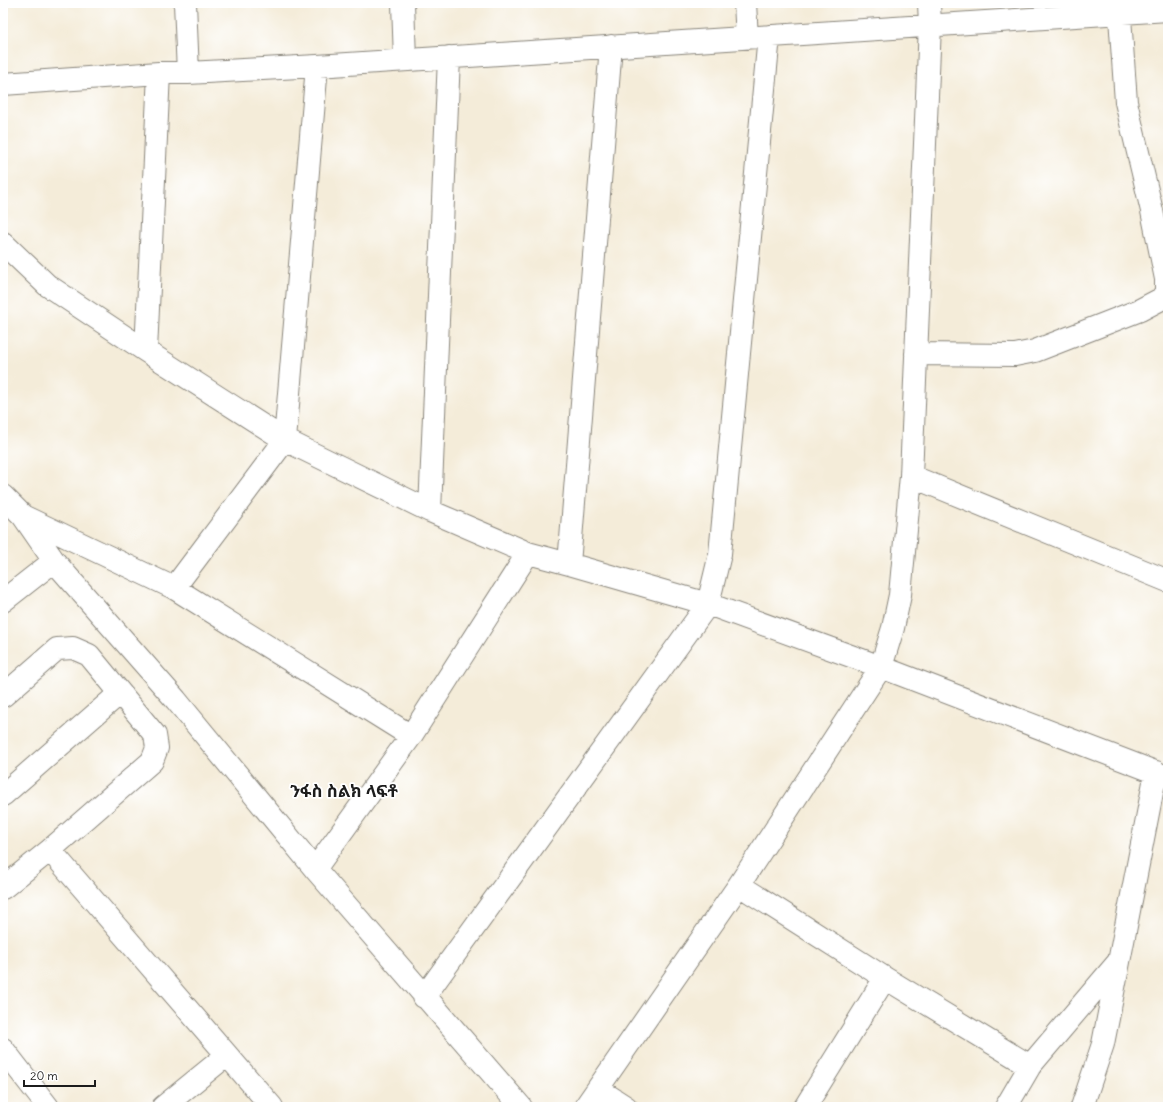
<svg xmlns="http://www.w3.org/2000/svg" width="1171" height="1110" font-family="Delius,'Noto Sans Ethiopic',sans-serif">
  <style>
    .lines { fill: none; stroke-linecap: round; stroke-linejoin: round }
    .minor-casing { stroke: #88847a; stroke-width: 24 }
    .minor { stroke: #fff; stroke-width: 22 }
    .labels { text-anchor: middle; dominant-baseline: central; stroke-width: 3.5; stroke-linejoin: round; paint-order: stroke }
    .district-label { font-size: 17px; font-weight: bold; fill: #1c1c1c; stroke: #fff }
  </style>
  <rect width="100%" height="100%" fill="#fff"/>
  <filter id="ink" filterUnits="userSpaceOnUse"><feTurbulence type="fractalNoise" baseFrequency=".025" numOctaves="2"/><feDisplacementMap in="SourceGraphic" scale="8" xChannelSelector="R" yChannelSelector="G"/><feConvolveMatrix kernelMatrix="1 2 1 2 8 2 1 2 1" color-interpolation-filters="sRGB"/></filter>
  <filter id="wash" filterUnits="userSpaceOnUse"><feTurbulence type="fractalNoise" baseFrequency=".012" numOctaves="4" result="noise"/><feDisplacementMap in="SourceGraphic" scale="16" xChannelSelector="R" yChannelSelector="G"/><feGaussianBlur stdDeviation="0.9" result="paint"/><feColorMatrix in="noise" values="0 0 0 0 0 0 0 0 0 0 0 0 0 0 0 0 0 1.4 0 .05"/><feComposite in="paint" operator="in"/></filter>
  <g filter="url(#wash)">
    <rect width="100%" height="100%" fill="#f4ecd9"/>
  </g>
  <g filter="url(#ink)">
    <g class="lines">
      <g class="minor-casing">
        <path id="minor" d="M185,3L188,73
          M403,3L405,60
          M745,3L747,38
          M317,66L285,440L174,588L411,736
          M3,84L159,73
          M3,243L47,285L146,351L285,440L430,511L528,553L569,564L708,604L881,667L1168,777
          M146,351L159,73H188L317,66L1168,10
          M916,354L1015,355L1035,351L1140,310L1161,299L1166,292V279L1152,211L1126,102L1119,3
          M911,476L1168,581
          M3,496L23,516L54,561L176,700L315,869L521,1107
          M430,511L449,57
          M25,517L174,588
          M569,564L611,46
          M3,601L54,561
          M3,696L57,649L73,648L89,655L155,735L157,748L152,761L50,850L3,888
          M3,795L120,693
          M50,850L272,1107
          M315,869L411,736L528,553
          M739,885L885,978L1030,1066
          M424,997L708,604L720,554L769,36
          M3,1049L48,1107
          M598,1089L626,1107
          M163,1107L227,1055
          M585,1107L739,885L881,667L893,628L900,595L911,476L930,25L929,3
          M805,1107L885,978
          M1006,1107L1030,1066L1119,961
          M1082,1107L1103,1044L1156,772"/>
      </g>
      <use href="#minor" class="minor"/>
    </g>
  </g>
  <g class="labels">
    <g class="district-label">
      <text x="344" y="791">ንፋስ ስልክ ላፍቶ</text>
    </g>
  </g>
  <rect width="1171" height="1110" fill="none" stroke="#fff" stroke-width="16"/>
  <path d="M24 1080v6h71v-6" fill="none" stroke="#1c1c1c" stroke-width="2"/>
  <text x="30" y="1080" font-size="12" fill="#1c1c1c" stroke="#ffffff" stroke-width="3" paint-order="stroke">20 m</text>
</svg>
